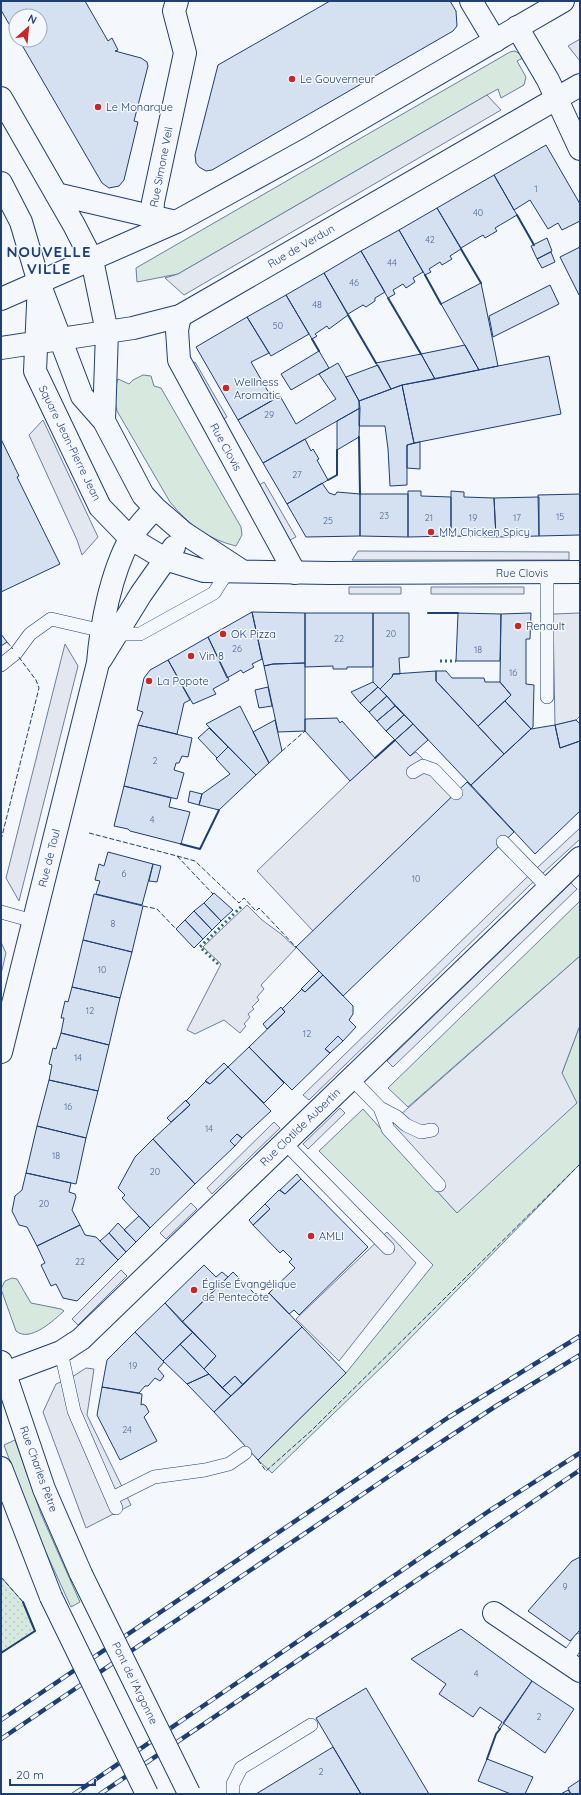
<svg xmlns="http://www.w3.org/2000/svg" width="581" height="1795" font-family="Quicksand,sans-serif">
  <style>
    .grass { fill: #d7e8df; stroke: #687fa3 }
    .park { fill: url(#park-dots); stroke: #687fa3 }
    .parking { fill: #e3e8f0; stroke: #687fa3 }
    .building { fill: #d5e0f0; stroke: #1d3f73 }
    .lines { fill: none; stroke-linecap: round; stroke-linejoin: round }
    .lane-casing { stroke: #1d3f73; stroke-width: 14 }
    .street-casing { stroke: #1d3f73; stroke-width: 24 }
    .secondary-casing { stroke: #1d3f73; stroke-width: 24 }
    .lane { stroke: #f4f7fb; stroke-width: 13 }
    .street { stroke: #f4f7fb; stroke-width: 22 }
    .secondary { stroke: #f4f7fb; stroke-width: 22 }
    .rail-casing { stroke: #1d3f73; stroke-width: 4.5 }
    .rail { stroke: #f4f7fb; stroke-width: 3; stroke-dasharray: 9; stroke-linecap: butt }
    .secondary-bridge-casing { stroke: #1d3f73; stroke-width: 24; stroke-linecap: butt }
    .secondary-bridge { stroke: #f4f7fb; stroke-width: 22 }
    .hedge { stroke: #2c6c60; stroke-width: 3; stroke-dasharray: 2 3; stroke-linecap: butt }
    .fence { stroke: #1d3f73; stroke-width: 1; stroke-dasharray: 5 2; stroke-linecap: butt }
    .wall { stroke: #1d3f73; stroke-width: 2 }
    .poi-dot { fill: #c62828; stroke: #f4f7fb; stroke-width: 1.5 }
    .labels { text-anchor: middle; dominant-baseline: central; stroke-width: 3; stroke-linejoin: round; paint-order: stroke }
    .number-label { font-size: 9px; fill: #4b6792 }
    .poi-label { font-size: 11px; fill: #1d3f73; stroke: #f4f7fb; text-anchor: start }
    .street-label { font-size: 11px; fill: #1d3f73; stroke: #f4f7fb }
    .district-label { font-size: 15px; font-weight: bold; letter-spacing: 1px; fill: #1d3f73; stroke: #f4f7fb }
  </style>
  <defs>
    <pattern id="park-dots" width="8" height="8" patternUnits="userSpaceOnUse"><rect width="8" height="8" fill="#d7e8df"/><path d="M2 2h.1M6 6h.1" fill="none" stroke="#b8c8c3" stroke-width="1.8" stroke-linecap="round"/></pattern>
  </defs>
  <rect width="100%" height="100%" fill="#f4f7fb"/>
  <path class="grass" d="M515,51L525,57L517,61L526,77L524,85L501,98L498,89L487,95L178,274L137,282L136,268L510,52Z
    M143,375L151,376L154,386L161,388L241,527L242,535L236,546C207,539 188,524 170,502L117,411C114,400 114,390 118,379L129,384L133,380Z
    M580,901V956L408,1107L388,1088Z
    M580,1025V1164L388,1361L272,1473L258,1460L346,1373L433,1265L319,1151L363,1109L457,1213L562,1073Z
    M12,1278L17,1279L31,1303L61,1309L64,1311C54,1320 30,1343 16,1331L1,1289L5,1281Z
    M15,1440L41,1514L80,1602L71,1607L33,1524L4,1445Z"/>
  <path class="park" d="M1,1577L23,1602L35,1631L1,1653Z"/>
  <path class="parking" d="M580,39V61L568,46Z
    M487,95L501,110L184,295L165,278L178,274Z
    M195,362L227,417L220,421L188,366Z
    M43,420L98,537L82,555L77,540L29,435Z
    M264,482L296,537L290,540L258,486Z
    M358,551L569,552V560H352Z
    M349,587H401V594H349Z
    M431,587H524V594H431Z
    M580,613V716L576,720L555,725L553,614Z
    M65,644L78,666L19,901L6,878Z
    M395,740L410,756L416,752L456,793L313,931L257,871L350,781Z
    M580,828V839L530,885L309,1100L303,1095L524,880Z
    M571,883L577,889L393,1067L387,1061Z
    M247,905L262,920L281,934L296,948L261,985L264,989L257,997L259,1000L252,1007L254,1009L248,1014L250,1017L244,1024L246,1026L240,1033L224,1020L195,1034L187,1030L221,964L203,947Z
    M1,942L6,953L1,974Z
    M580,956V1025L562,1073L577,1103L457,1213L382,1131Z
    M340,1108L345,1113L308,1149L303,1144Z
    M274,1122L280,1128L212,1194L207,1188Z
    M191,1203L197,1209L166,1239L160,1233Z
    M387,1232L416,1263L339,1361L296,1319Z
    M121,1270L127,1276L78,1325L72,1319Z
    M86,1368L94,1369L87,1415L131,1505L86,1528L43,1412L56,1384L72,1377Z"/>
  <path class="building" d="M1,1H85L108,41L112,38L118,50L115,51L141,58L147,62L148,66L134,121L138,122L124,180L119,186L109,188L102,183L19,40H40V16H16V36L1,10Z
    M330,1H450L456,11L457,26L453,31L212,170L206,171L199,167L196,163L195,155L218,65Z
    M546,145L580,204V221L562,230L558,223L548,229L530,200L514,210L494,175Z
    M494,175L517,215L495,228L497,231L485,238L483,235L461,248L437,208Z
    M437,208L461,249L450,256L452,259L442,265L440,262L429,269L431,272L425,275L399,230Z
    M399,230L423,272L413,278L415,282L406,288L403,284L393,290L395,294L388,298L361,251Z
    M547,238L552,251L537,259L531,246Z
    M580,247V294L579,295L560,257Z
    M361,251L385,292L375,298V301L366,307L363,305L348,314L324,273Z
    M551,252L555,262L542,268L537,259Z
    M324,273L348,315L329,329L327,326L315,334L317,336L312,339L286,295Z
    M481,283L498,366L479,370L441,304Z
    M550,285L559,304L493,337L489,316Z
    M286,295L309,334L271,356L247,317Z
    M247,317L269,353L251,362L273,400L238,420L196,347Z
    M465,345L479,370L435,379L421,354Z
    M319,351L329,368L291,390L281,374Z
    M421,354L435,379L402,385L391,389L376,363Z
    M549,356L561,414L414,443L402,385Z
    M338,363L359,401L360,408L263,463L238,420L280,396L296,424L336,399L319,374Z
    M378,365L391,389L359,401L346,377Z
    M402,385L414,443L407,445V485L390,486L388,449L385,426H359V401Z
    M360,408L359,437L337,450V421Z
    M1,439L19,476L17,477L60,564L1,592Z
    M305,439L311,451L313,449L319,459L317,460L328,480L287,504L263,463Z
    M420,442V469L407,468V445Z
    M322,483L329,493L335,495L337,492L360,494V536L306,537L287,504Z
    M408,491H421V496L451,497V536L408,537Z
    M451,491L464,492V497L494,498L496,537L451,536Z
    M360,494H408V537L360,536Z
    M580,494V535L539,536L538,495Z
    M539,497V536L496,537L494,498Z
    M252,612L262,659L252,664L254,667L243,673L241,670L227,678L208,637Z
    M252,612L305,613V663L273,664L264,666Z
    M305,613H373V667H347V669H333V666L305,667Z
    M373,613H409V657L399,658L400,674H393L392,677L380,689L373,682Z
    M458,613L501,614L500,661H456Z
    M531,613L530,639H526V684L534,685L533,727L531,729L505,701L511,695L500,682L501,614Z
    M1,634L7,642L1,646Z
    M208,637L229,680L213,689L216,694L193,704L168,660Z
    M168,660L190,700L184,703L177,734L138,725L143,712L137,710L144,678L150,670Z
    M305,663V731L278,732L264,666L273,664Z
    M436,671H446L452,678H484L485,682H500L511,695L478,726L436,681Z
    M436,671V681L504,754L471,785L380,689L392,677L393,674Z
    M373,682L378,687L360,703L351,692Z
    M268,687L272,706L259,708L255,690Z
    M378,687L387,696L369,712L360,703Z
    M387,696L395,706L377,721L369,712Z
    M505,701L531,729L504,754L478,726Z
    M240,706L269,763L256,775L206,724Z
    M395,706L404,715L386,731L377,721Z
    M404,715L413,724L395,740L386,731Z
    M337,718L340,723L342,721L375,758L350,781L305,731V719Z
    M275,720L282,751L269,763L253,732Z
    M576,720L580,724V741L560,748L555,725Z
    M413,724L428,740L410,756L395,740Z
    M138,725L192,738L188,757L182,756L179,763H176L174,770L184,773L177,799L124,786Z
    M555,725L560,748L580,741V811L535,854L471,785L531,729Z
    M209,728L228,747L217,758L198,738Z
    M228,747L256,775L219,810L199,805L202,794L230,774L216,759Z
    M467,782L514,832L343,996L296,947Z
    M124,786L171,798L169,807L190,812L181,844L130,831L128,829L114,826Z
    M190,791L202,794L199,805L188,802Z
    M108,852L153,864L142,905L96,894L100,881L95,880L99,864L104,866Z
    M153,864L161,866L157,882L149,881Z
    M214,893L233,910L221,921L204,903Z
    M94,894L143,906L132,952L83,940Z
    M204,903L221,921L212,930L194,911Z
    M194,911L212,930L203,939L185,920Z
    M185,920L203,939L194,948L176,929Z
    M83,940L132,952L120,998L72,987Z
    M319,971L323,975L305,992L301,989Z
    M323,975L353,1006V1014L349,1020L356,1027L343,1041L338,1036L325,1049L330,1053L292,1090L249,1047L285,1012L282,1009L302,989L305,992Z
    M72,987L120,998L109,1045L61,1033L64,1018H61L65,1001L68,1002Z
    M281,1007L285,1012L267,1029L263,1024Z
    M61,1033L109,1045L98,1091L49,1080L52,1065L49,1064L53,1048L56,1049Z
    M338,1036L343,1041L330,1053L325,1049Z
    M249,1047L284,1083L264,1103L228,1067Z
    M224,1063L228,1067L210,1084L206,1082L205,1081Z
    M228,1067L271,1111L242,1138L237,1134L230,1141L235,1146L195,1184L153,1139L190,1105L186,1101L206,1081L210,1084Z
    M49,1080L98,1091L86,1138L37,1126Z
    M186,1100L190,1105L171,1122L167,1118Z
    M37,1126L86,1138L76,1184L26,1173Z
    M237,1134L242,1138L235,1146L230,1141Z
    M153,1139L195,1184L150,1228L122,1198L125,1195L118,1188L135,1157Z
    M26,1173L71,1183L69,1192L75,1194L76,1197L72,1210L80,1225L37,1246L27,1227L19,1225L12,1211L15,1196L22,1190Z
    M297,1174L301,1179L285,1194L280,1190Z
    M301,1179L368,1247L299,1315L294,1310L289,1314L269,1293L295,1268L289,1262L292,1259L283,1250L280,1253L253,1225L270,1209L265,1204L279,1190L285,1194Z
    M265,1204L270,1209L253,1225L249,1220Z
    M139,1216L150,1228L136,1242L124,1230Z
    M118,1223L136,1242L126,1252L109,1233Z
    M80,1225L85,1235L96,1237L118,1260L77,1301L63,1298L56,1284L51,1286L41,1265L45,1263L37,1246Z
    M109,1233L126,1252L118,1260L100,1241Z
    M204,1265L216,1277L222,1272L228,1277L182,1322L165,1303Z
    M233,1272L262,1301L269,1293L302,1327L243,1385L235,1376L222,1388L204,1369L216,1356L182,1322Z
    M165,1303L193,1332L163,1361L135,1332Z
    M302,1327L346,1373L258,1460L214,1412Z
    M135,1332L164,1362L158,1369L164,1376L160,1381L155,1378L148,1386H145L139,1393L102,1387L107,1360Z
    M193,1332L216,1356L204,1369L180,1344Z
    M180,1344L204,1369L209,1374L187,1384L164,1362L163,1361Z
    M209,1374L231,1396L214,1412L187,1384Z
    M235,1376L243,1385L231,1396L222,1388Z
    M102,1387L142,1394L141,1405L143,1404L146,1406L149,1412L144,1417L157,1441L120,1460L97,1415Z
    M580,1557V1630L570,1641L528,1611L572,1561Z
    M461,1629L532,1681L500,1729L498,1728L502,1722L480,1707L473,1717L439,1694L446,1684L411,1659Z
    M532,1681L574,1709L545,1753L503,1723Z
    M366,1688L429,1794H361L316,1718Z
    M333,1747L361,1794H256Z
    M487,1759L533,1777L525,1794H511L478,1781Z
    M580,1780V1794H571L568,1788Z
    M568,1790L571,1794H561Z"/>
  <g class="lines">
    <g class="lane-casing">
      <path id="lane" d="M1,665L16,653L30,634L51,619L116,634H140L214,593L228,571
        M547,697V572
        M413,772L423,766L434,770L456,793
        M503,842L548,888
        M1,912L33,921
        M351,1078L380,1108L397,1117L406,1125L421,1132L432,1130
        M380,1108L388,1129L439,1185
        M285,1143L388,1248
        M61,1352L74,1411L116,1508
        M112,1498L154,1477L205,1470L229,1464L245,1453
        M565,1661L580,1640
        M233,1794V1784L241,1768L311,1725"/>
    </g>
    <g class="street-casing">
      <path id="street" d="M471,1L495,41
        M517,27L548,80L580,149
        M152,217L153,202L185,53L174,11L177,1
        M180,316L177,330L179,360L295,573
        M5,1373L61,1352L81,1339L580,858
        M494,1613L580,1671"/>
    </g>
    <g class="secondary-casing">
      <path id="secondary" d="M1,98L74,225L92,260L107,332L104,421
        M1,183L21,222L39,283L82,396L104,421L143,495L155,508L184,533L242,571
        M56,194L176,222
        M39,283L35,371L100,507L130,538L165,559L204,571L329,573L580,572
        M1,299L176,222L310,148L563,1
        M1,348L133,328L180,316L580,85
        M101,659L141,594L174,547
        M1,1052L98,663C101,625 111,573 130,539C136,528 146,518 155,508
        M1,1362L44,1489L81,1574
        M1,1468L51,1597"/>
    </g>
    <use href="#lane" class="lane"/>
    <use href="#street" class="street"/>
    <use href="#secondary" class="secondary"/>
    <g class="rail-casing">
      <path id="rail" d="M1,1720L449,1417L580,1336
        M1,1739L394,1473L496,1406L580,1355
        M74,1794L489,1511L580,1453
        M100,1794L580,1470"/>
    </g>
    <use href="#rail" class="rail"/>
    <g class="secondary-bridge-casing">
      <path id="secondary-bridge" d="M81,1574L189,1793
        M51,1597L147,1794"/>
    </g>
    <use href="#secondary-bridge" class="secondary-bridge"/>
    <path class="hedge" d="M440,661H456
      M218,964L200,947L242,906"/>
    <path class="fence" d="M7,642L13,649
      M282,751L305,731
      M89,833L177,856L213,894
      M1,840L39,688L36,680L18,656
      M177,856L195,861L239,903L244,898L256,911L259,908L296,947
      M143,906L157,909L176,929
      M258,1460L266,1471L312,1430L580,1164
      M1,1577L23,1602L35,1631L1,1653"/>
    <path class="wall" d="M517,215L534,245
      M461,249L481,283
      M425,275L441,304
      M388,298L421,354
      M348,315L376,363
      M312,339L319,351
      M359,437L360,494
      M328,480L337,475V450
      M428,613H458
      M375,758L395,740
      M181,844L200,849L219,810
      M1,1653L35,1631L23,1602
      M487,1759L496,1734L500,1729"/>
  </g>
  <g class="poi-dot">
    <circle cx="292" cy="79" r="4"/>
    <circle cx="98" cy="107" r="4"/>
    <circle cx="226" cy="388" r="4"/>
    <circle cx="431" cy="532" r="4"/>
    <circle cx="518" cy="626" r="4"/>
    <circle cx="223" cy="634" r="4"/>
    <circle cx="191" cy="656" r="4"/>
    <circle cx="149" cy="681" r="4"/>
    <circle cx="311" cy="1236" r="4"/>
    <circle cx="194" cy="1290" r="4"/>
  </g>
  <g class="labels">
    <g class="number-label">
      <text x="536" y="188">1</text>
      <text x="478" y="212">40</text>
      <text x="430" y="239">42</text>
      <text x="392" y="262">44</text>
      <text x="354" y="282">46</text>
      <text x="317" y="304">48</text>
      <text x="278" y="325">50</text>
      <text x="269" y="414">29</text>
      <text x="297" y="474">27</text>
      <text x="384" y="515">23</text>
      <text x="560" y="516">15</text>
      <text x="429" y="517">21</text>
      <text x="473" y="517">19</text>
      <text x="517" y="517">17</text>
      <text x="328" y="520">25</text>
      <text x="391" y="633">20</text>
      <text x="339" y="638">22</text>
      <text x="237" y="648">26</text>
      <text x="478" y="649">18</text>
      <text x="513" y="672">16</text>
      <text x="155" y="760">2</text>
      <text x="152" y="819">4</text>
      <text x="124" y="873">6</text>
      <text x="416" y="878">10</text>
      <text x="113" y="923">8</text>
      <text x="102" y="969">10</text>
      <text x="90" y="1010">12</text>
      <text x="307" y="1033">12</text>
      <text x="78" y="1057">14</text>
      <text x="68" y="1106">16</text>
      <text x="209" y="1128">14</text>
      <text x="56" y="1155">18</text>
      <text x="155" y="1171">20</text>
      <text x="44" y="1203">20</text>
      <text x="80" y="1261">22</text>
      <text x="133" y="1365">19</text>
      <text x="127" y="1429">24</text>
      <text x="565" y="1586">9</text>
      <text x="476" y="1673">4</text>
      <text x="539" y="1716">2</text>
      <text x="321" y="1771">2</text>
    </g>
    <g class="poi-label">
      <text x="300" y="79">Le Gouverneur</text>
      <text x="106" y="107">Le Monarque</text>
      <text x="234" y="382">Wellness<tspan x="234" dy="13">Aromatic</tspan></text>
      <text x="439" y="532">MM Chicken Spicy</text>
      <text x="526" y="626">Renault</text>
      <text x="231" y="634">OK Pizza</text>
      <text x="199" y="656">Vin 8</text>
      <text x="157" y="681">La Popote</text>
      <text x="319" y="1236">AMLI</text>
      <text x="202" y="1284">Église Évangélique<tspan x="202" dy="13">de Pentecôte</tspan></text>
    </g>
    <g class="street-label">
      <text transform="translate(161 167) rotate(-79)">Rue Simone Veil</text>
      <text transform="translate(301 246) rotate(-30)">Rue de Verdun</text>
      <text transform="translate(70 443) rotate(64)">Square Jean-Pierre Jean</text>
      <text transform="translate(226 447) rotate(61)">Rue Clovis</text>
      <text x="522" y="573">Rue Clovis</text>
      <text transform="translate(49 858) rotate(-76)">Rue de Toul</text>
      <text transform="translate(300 1127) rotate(-44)">Rue Clotilde Aubertin</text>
      <text transform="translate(39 1469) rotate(70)">Rue Charles Pêtre</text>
      <text transform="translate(135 1683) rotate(64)">Pont de l'Argonne</text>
    </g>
    <g class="district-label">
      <text x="49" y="251">NOUVELLE<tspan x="49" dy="17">VILLE</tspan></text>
    </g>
  </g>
  <rect width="581" height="1795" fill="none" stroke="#1d3f73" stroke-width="4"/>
  <g transform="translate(28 28) rotate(27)"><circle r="19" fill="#f4f7fb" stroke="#9eadc5"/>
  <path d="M0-3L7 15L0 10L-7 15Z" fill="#c62828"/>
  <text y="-6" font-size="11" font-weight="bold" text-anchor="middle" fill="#1d3f73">N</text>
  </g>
  <path d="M10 1779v6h85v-6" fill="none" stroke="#1d3f73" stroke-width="2"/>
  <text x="16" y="1779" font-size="12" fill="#1d3f73" stroke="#f4f7fb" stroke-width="3" paint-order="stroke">20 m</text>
</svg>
